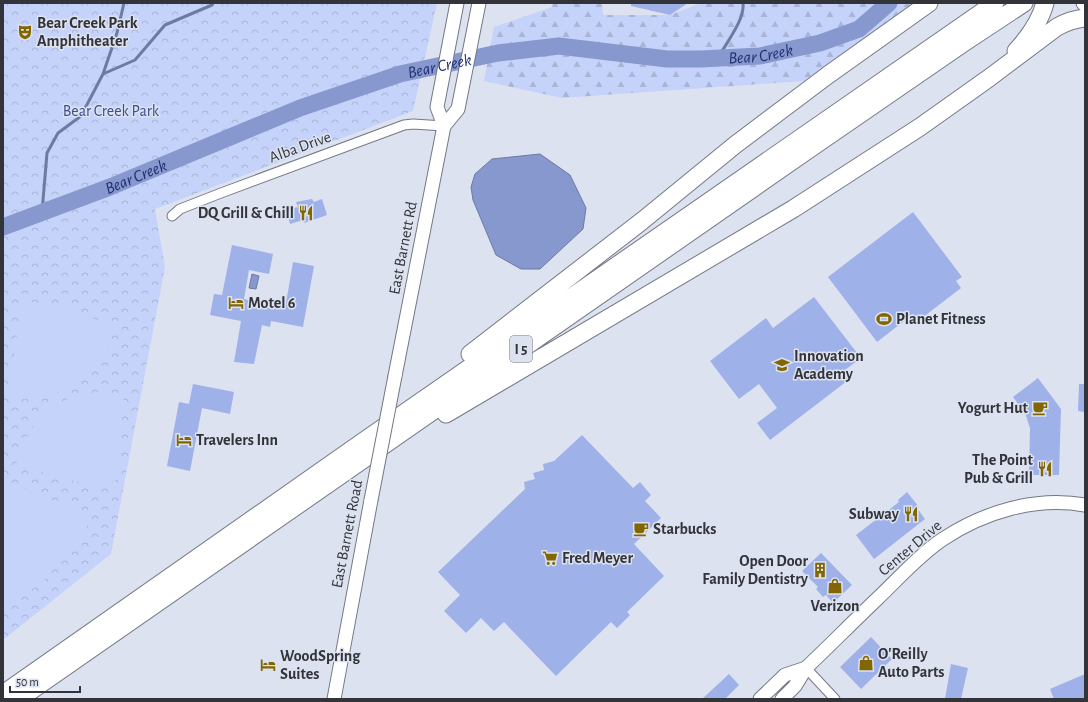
<svg xmlns="http://www.w3.org/2000/svg" width="1088" height="702" font-family="'Alegreya Sans',sans-serif">
  <style>
    .forest { fill: url(#forest-firs) }
    .park { fill: url(#park-crowns) }
    .pitch { fill: #c5d2f9 }
    .water { fill: #8698ce; stroke: #6d7aa1 }
    .lines { fill: none; stroke-linecap: round; stroke-linejoin: round }
    .stream { stroke: #6d7aa1; stroke-width: 3 }
    .river { stroke: #8698ce; stroke-width: 17 }
    .building { fill: #9fb1e9 }
    .street-casing { stroke: #747884; stroke-width: 11 }
    .secondary-casing { stroke: #747884; stroke-width: 15 }
    .primary-casing { stroke: #747884; stroke-width: 17 }
    .highway-casing { stroke: #747884; stroke-width: 19 }
    .street { stroke: #fff; stroke-width: 9 }
    .secondary { stroke: #fff; stroke-width: 13 }
    .primary { stroke: #fff; stroke-width: 15 }
    .highway { stroke: #fff; stroke-width: 17 }
    .secondary-bridge-casing { stroke: #747884; stroke-width: 15; stroke-linecap: butt }
    .secondary-bridge { stroke: #fff; stroke-width: 13 }
    .labels { text-anchor: middle; dominant-baseline: central; stroke-width: 3; stroke-linejoin: round; paint-order: stroke }
    .shield { fill: #dde2f0; stroke: #656870; stroke-width: 1 }
    .shield-label { font-size: 15px; font-weight: bold; fill: #323439 }
    .poi-label { font-size: 16px; font-weight: bold; fill: #323439; stroke: #dde2f0; text-anchor: start }
    .park-label { font-size: 16px; fill: #3c4d91; stroke: #dde2f0 }
    .street-label { font-size: 16px; fill: #323439; stroke: #dde2f0 }
    .water-label { font-size: 17px; font-style: italic; fill: #212f70; stroke: #dde2f0 }
  </style>
  <defs>
    <pattern id="forest-firs" width="22" height="20" patternUnits="userSpaceOnUse"><rect width="22" height="20" fill="#c5d2f9"/><path d="M5 1l3.5 6h-7zM16 11l3.5 6h-7z" fill="#aab5d6"/></pattern>
    <pattern id="park-crowns" width="20" height="18" patternUnits="userSpaceOnUse"><rect width="20" height="18" fill="#c5d2f9"/><path d="M2 6a3 3 0 1 1 6 0M12 15a3 3 0 1 1 6 0" fill="none" stroke="#aab5d6"/></pattern>
  </defs>
  <rect width="100%" height="100%" fill="#dde2f0"/>
  <path class="forest" d="M553,3H602L603,15H670L701,3H913L804,81L562,98L484,81L494,27L552,7Z"/>
  <path class="park" d="M3,3H437L413,111L155,209L165,267L111,554L3,640Z"/>
  <path class="pitch" d="M26,301L66,308L113,326L110,343L99,365L76,386L48,396L24,399L8,396L21,306Z
    M95,392L124,395L119,460L115,481L103,489L16,465C26,434 37,412 68,399C77,395 87,394 95,392Z
    M3,479L91,517L81,539L40,585L3,604Z"/>
  <path class="water" d="M540,154L570,175L586,208L583,229L540,269H521L496,255L473,200L471,187L475,174L492,159Z
    M252,274L259,276L256,289L249,288Z"/>
  <g class="lines">
    <path class="stream" d="M718,58C726,43 745,20 743,3
      M103,74L135,60L165,25L212,5L213,3
      M42,212L47,153L58,133L81,116L103,74L117,33L124,3"/>
    <path class="river" id="s1" d="M3,227L110,187L300,108L400,74L498,53L559,46L667,59H701L760,56L820,43L859,29L889,3"/>
  </g>
  <path class="building" d="M631,3H688L670,15L631,6Z
    M312,199L314,202L322,199L327,215L304,223L303,220L290,224L286,210L298,207L296,202Z
    M913,212L962,277L956,281L961,288L918,321L913,314L877,342L828,277Z
    M232,245L273,254L269,274L249,270L244,299L285,309L293,262L314,266L303,327L271,321L270,327L262,325L254,364L234,362L241,321L210,315L214,294L222,295Z
    M814,297L861,358L845,370L851,378L770,440L757,423L777,408L759,384L739,399L710,361L766,318L773,328Z
    M1038,378L1061,409L1059,475H1029L1030,428L1025,413L1013,397Z
    M193,384L234,392L230,414L202,408L190,471L167,466L179,402L189,404Z
    M1079,384H1085V412L1078,411Z
    M582,435L633,488L640,482L651,495L645,501L661,518L634,544L664,576L627,612L630,615L617,628L611,622L556,676L504,622L494,631L481,618L466,633L444,611L460,595L438,572L525,489L524,482L535,479L533,473L544,470L543,464L554,461Z
    M907,492L919,507L917,508L925,519L874,559L856,535L899,502L898,500Z
    M821,553L852,585L833,603L826,595L823,597L816,589L818,587L802,571Z
    M871,637L892,659L861,689L840,667Z
    M951,664L968,668L961,699H945Z
    M729,674L739,685L725,699H702Z
    M1085,674V699H1054L1050,689Z"/>
  <g class="lines">
    <g class="street-casing">
      <path id="street" d="M172,216L180,209L221,193L404,125L413,124L444,126
        M806,668L835,699"/>
    </g>
    <g class="secondary-casing">
      <path id="secondary" d="M444,126L437,107L457,3
        M395,376L444,126L458,109L479,3
        M334,699L371,500
        M760,699L785,675L806,668
        M782,699L795,686L806,668C830,645 854,621 878,598C899,578 919,555 943,539C984,512 1036,496 1085,505"/>
    </g>
    <g class="primary-casing">
      <path id="primary" d="M1084,3L1085,4"/>
    </g>
    <g class="highway-casing">
      <path id="highway" d="M1016,51C1029,37 1040,22 1045,3
        M470,354L642,221L735,145L828,75L929,3
        M446,414L793,209L920,127L989,78L1057,27C1066,22 1074,19 1085,18
        M3,694L361,443L995,3
        M19,699L808,150L965,42L1024,3"/>
    </g>
    <use href="#street" class="street"/>
    <use href="#secondary" class="secondary"/>
    <use href="#primary" class="primary"/>
    <use href="#highway" class="highway"/>
    <g class="secondary-bridge-casing">
      <path id="secondary-bridge" d="M371,500L395,376"/>
    </g>
    <use href="#secondary-bridge" class="secondary-bridge"/>
  </g>
  <defs>
    <g id="theatre-bare" transform="scale(1.2)"><path d="M-5-5.5Q0-4 5-5.5V0Q5 5 0 6Q-5 5-5 0ZM-3.3-2.5H-1v1.5H-3.3ZM1-2.5H3.3v1.5H1ZM-2.8 1Q0 5.5 2.8 1Z" fill="#826700" stroke="#dde2f0" stroke-width="2.5" paint-order="stroke"/></g>
    <g id="restaurant-bare" transform="scale(1.2)"><path d="M-5-6h1v4h1v-4h1v4h1v-4h1v5L-1.5 .5V6h-2V.5L-5-1ZM5-6V6H3V1.5H1.5Q1.5-4 5-6Z" fill="#826700" stroke="#dde2f0" stroke-width="2.5" paint-order="stroke"/></g>
    <g id="hotel-bare" transform="scale(1.2)"><path d="M-6-4.5h1.5V1H6V5H4.5V3h-9V5H-6ZM-4 0a1.8 1.8 0 1 1 3.6 0ZM.5 0V-2.5h3Q6-2.5 6 0Z" fill="#826700" stroke="#dde2f0" stroke-width="2.5" paint-order="stroke"/></g>
    <g id="stadium-bare" transform="scale(1.2)"><path d="M0-5a6.5 5 0 1 0 0 10a6.5 5 0 1 0 0-10ZM-3.5-1.8h7v3.6h-7Z" fill="#826700" stroke="#dde2f0" stroke-width="2.5" paint-order="stroke"/></g>
    <g id="school-bare" transform="scale(1.2)"><path d="M0-5L7-2L0 1L-7-2ZM-4 1L0 2.5L4 1V4Q0 6-4 4Z" fill="#826700" stroke="#dde2f0" stroke-width="2.5" paint-order="stroke"/></g>
    <g id="cafe-bare" transform="scale(1.2)"><path d="M-5.5-4.5H6V0H3Q3 3.5 0 3.5H-2.5Q-5.5 3.5-5.5 0ZM3-3.2v2h1.7v-2ZM-6 4.5H4V6H-6Z" fill="#826700" stroke="#dde2f0" stroke-width="2.5" paint-order="stroke"/></g>
    <g id="supermarket-bare" transform="scale(1.2)"><path d="M-6-5.5h2.5l.6 2H6L4.5 2H-2.5L-4.4-4H-6ZM-1.5 3.2a1.3 1.3 0 1 0 .1 0ZM3 3.2a1.3 1.3 0 1 0 .1 0Z" fill="#826700" stroke="#dde2f0" stroke-width="2.5" paint-order="stroke"/></g>
    <g id="building-bare" transform="scale(1.2)"><path d="M-4-6H4V6H1V3H-1V6H-4ZM-2.5-4.3h1.7v1.8h-1.7ZM.8-4.3h1.7v1.8H.8ZM-2.5-1h1.7V.8h-1.7ZM.8-1h1.7V.8H.8Z" fill="#826700" stroke="#dde2f0" stroke-width="2.5" paint-order="stroke"/></g>
    <g id="shop-bare" transform="scale(1.2)"><path d="M-5-2.5h2.3a2.7 3.5 0 0 1 5.4 0H5L5.5 6h-11ZM-1.5-2.5h3a1.5 2.3 0 0 0-3 0Z" fill="#826700" stroke="#dde2f0" stroke-width="2.5" paint-order="stroke"/></g>
  </defs>
  <g fill-rule="evenodd">
    <use href="#theatre-bare" x="25" y="32"/>
    <use href="#restaurant-bare" x="306" y="213"/>
    <use href="#hotel-bare" x="236" y="303"/>
    <use href="#stadium-bare" x="884" y="319"/>
    <use href="#school-bare" x="782" y="365"/>
    <use href="#cafe-bare" x="1040" y="408"/>
    <use href="#hotel-bare" x="184" y="440"/>
    <use href="#restaurant-bare" x="1045" y="469"/>
    <use href="#restaurant-bare" x="911" y="514"/>
    <use href="#cafe-bare" x="641" y="529"/>
    <use href="#supermarket-bare" x="550" y="558"/>
    <use href="#building-bare" x="820" y="570"/>
    <use href="#shop-bare" x="835" y="586"/>
    <use href="#shop-bare" x="866" y="663"/>
    <use href="#hotel-bare" x="268" y="665"/>
  </g>
  <g class="labels">
    <rect class="shield" x="510" y="336" width="22" height="26" rx="3"/>
    <g class="shield-label">
      <text x="521" y="349">I 5</text>
    </g>
    <g class="poi-label">
      <text x="37" y="23">Bear Creek Park<tspan x="37" dy="18">Amphitheater</tspan></text>
      <text x="294" y="213" text-anchor="end">DQ Grill &amp; Chill</text>
      <text x="248" y="303">Motel 6</text>
      <text x="896" y="319">Planet Fitness</text>
      <text x="794" y="356">Innovation<tspan x="794" dy="18">Academy</tspan></text>
      <text x="1028" y="408" text-anchor="end">Yogurt Hut</text>
      <text x="196" y="440">Travelers Inn</text>
      <text x="1033" y="460" text-anchor="end">The Point<tspan x="1033" dy="18">Pub &amp; Grill</tspan></text>
      <text x="899" y="514" text-anchor="end">Subway</text>
      <text x="653" y="529">Starbucks</text>
      <text x="562" y="558">Fred Meyer</text>
      <text x="808" y="561" text-anchor="end">Open Door<tspan x="808" dy="18">Family Dentistry</tspan></text>
      <text x="835" y="606" text-anchor="middle">Verizon</text>
      <text x="878" y="654">O'Reilly<tspan x="878" dy="18">Auto Parts</tspan></text>
      <text x="280" y="656">WoodSpring<tspan x="280" dy="18">Suites</tspan></text>
    </g>
    <g class="park-label">
      <text x="111" y="111">Bear Creek Park</text>
    </g>
    <g class="street-label">
      <text transform="translate(300 147) rotate(-20)">Alba Drive</text>
      <text transform="translate(403 248) rotate(-79)">East Barnett Rd</text>
      <text transform="translate(347 534) rotate(-79)">East Barnett Road</text>
      <text transform="translate(910 548) rotate(-40)">Center Drive</text>
    </g>
    <g class="water-label">
      <text stroke="none"><textPath href="#s1" startOffset="790">Bear Creek</textPath></text>
      <text stroke="none"><textPath href="#s1" startOffset="466">Bear Creek</textPath></text>
      <text stroke="none"><textPath href="#s1" startOffset="142">Bear Creek</textPath></text>
    </g>
  </g>
  <rect width="1088" height="702" fill="none" stroke="#323439" stroke-width="8"/>
  <path d="M10 686v6h70v-6" fill="none" stroke="#323439" stroke-width="2"/>
  <text x="16" y="686" font-size="12" fill="#323439" stroke="#dde2f0" stroke-width="3" paint-order="stroke">50 m</text>
</svg>
